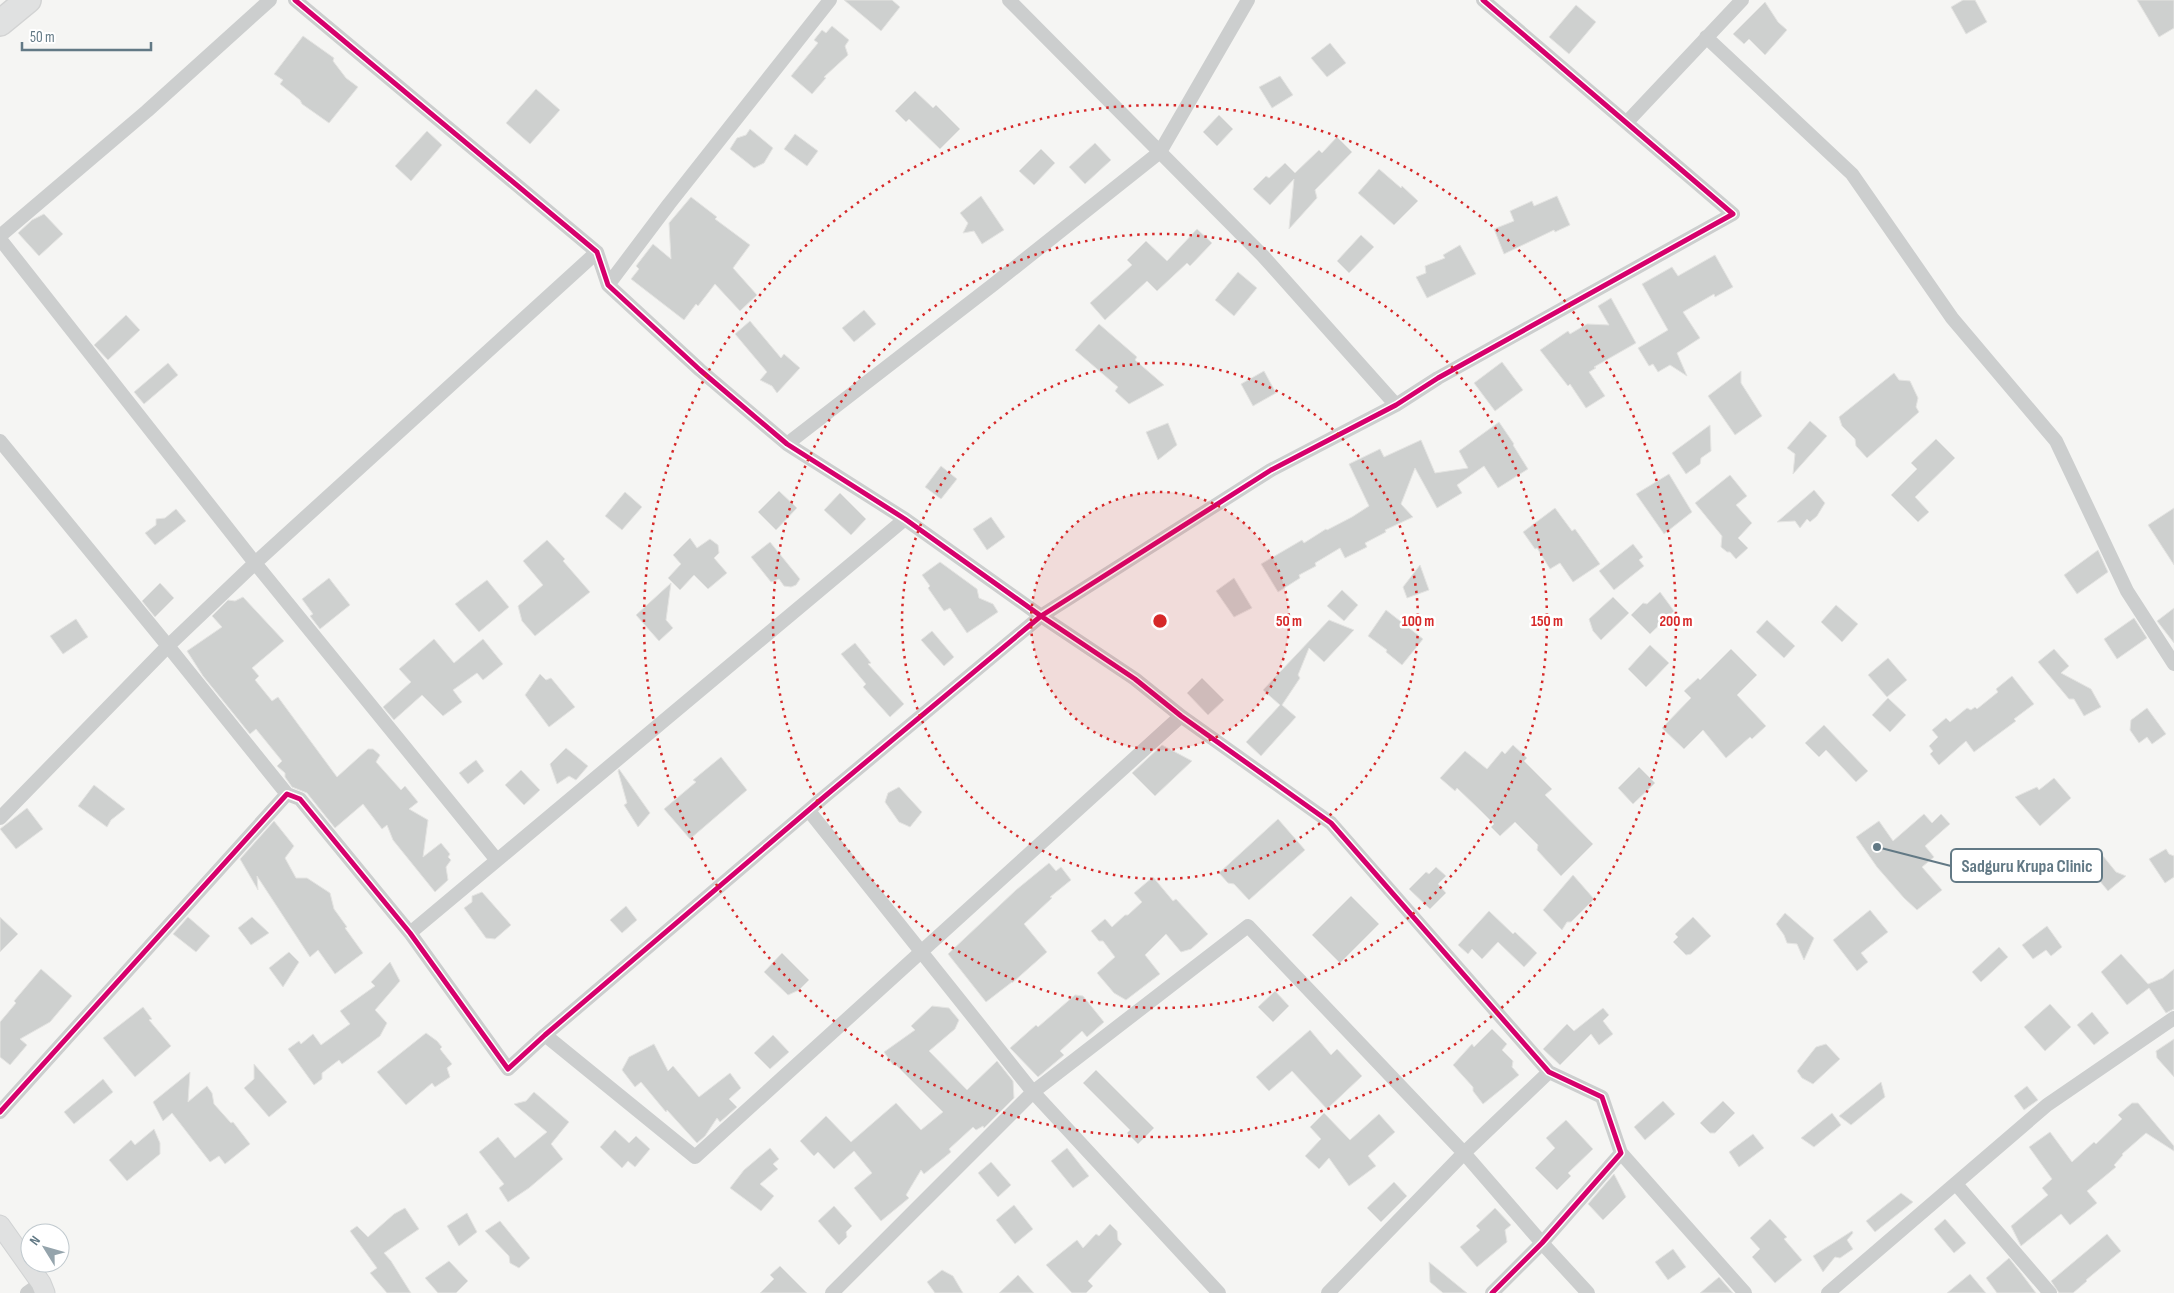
<svg xmlns="http://www.w3.org/2000/svg" width="2174" height="1293" font-family="'Sofia Sans Condensed',sans-serif">
  <style>
    .building { fill: #ced0cf; stroke: #e4e4e2 }
    .lines { fill: none; stroke-linecap: round; stroke-linejoin: round }
    .secondary-casing { stroke: #d0d2d3; stroke-width: 21 }
    .highway-casing { stroke: #d2d3d3; stroke-width: 28 }
    .street { stroke: #cccece; stroke-width: 14 }
    .secondary { stroke: #e0e1e1; stroke-width: 19 }
    .highway { stroke: #e0e1e1; stroke-width: 25 }
    .cycleway-casing { stroke: #fff; stroke-width: 8 }
    .cycleway { stroke: #d6006c; stroke-width: 5 }
    .ring { fill: none; stroke: #d62828; stroke-width: 2.5; stroke-dasharray: 2.5 5 }
    .centre { fill: #d62828; stroke: #fff; stroke-width: 2.5 }
    .ring-label { font-size: 15px; text-anchor: middle; font-weight: bold; fill: #d62828; stroke: #fff; stroke-width: 5; stroke-linejoin: round; paint-order: stroke }
    .leader { fill: none; stroke: #627985; stroke-width: 2 }
    .callout-dot { fill: #627985; stroke: #fff; stroke-width: 2 }
    .callout { fill: #fff; stroke: #627985; stroke-width: 2 }
    .callout-label { font-size: 18px; text-anchor: middle; font-weight: bold; fill: #627985 }
  </style>
  <rect width="100%" height="100%" fill="#f5f5f3"/>
  <path class="building" d="M844,0H892L900,7L881,31Z
    M1963,0H1975L1987,22L1966,34L1951,7Z
    M2137,0H2174V28L2159,37Z
    M1765,2L1778,22L1787,30L1765,55L1749,39L1744,44L1733,34Z
    M1576,5L1596,22L1569,54L1549,37Z
    M832,26L849,40L845,46L848,55L824,77L826,78L812,94L791,76L818,43L814,40L822,30L826,33Z
    M303,36L334,58L333,61L346,78L358,87L329,123L302,104L300,100L280,84L283,80L274,74Z
    M1330,43L1346,63L1327,77L1311,58Z
    M1280,76L1293,95L1272,108L1259,87Z
    M536,89L560,110L530,144L506,123Z
    M915,91L933,108L936,105L960,129L940,149L909,119L906,122L895,111Z
    M1219,115L1233,129L1217,146L1203,132Z
    M750,129L773,148L764,163L754,168L730,149L737,138L746,135Z
    M427,131L442,145L411,181L395,166Z
    M795,134L818,151L807,166L784,149Z
    M1337,137L1352,152L1315,190L1317,198L1289,229L1294,179L1270,205L1253,189L1266,176L1269,178L1285,163L1295,173L1319,150L1322,153Z
    M1095,143L1111,160L1085,184L1069,167Z
    M1041,149L1055,163L1034,185L1019,171Z
    M1379,169L1401,188L1402,186L1418,201L1394,225L1358,193Z
    M981,196L1004,230L982,244L974,231L963,233L968,223L960,213Z
    M1557,196L1570,225L1555,232L1554,230L1504,254L1494,229L1514,221L1510,211L1532,201L1534,206Z
    M691,197L717,217L715,219L750,245L733,268L757,295L740,311L715,284L698,306L696,304L684,320L631,279L639,269L636,266L653,244L671,259L669,223Z
    M44,214L63,234L39,256L18,233L32,220Z
    M1197,229L1212,243L1190,266L1187,263L1157,291L1147,281L1105,320L1090,303L1132,265L1127,260L1146,241L1167,261Z
    M1361,235L1374,247L1349,273L1337,261Z
    M1460,245L1476,274L1427,298L1416,277L1426,273L1425,266L1445,258L1443,255Z
    M1715,255L1733,287L1715,297L1714,294L1683,312L1700,338L1677,353L1687,376L1670,365L1658,372L1653,364L1649,366L1638,348L1668,330L1642,284L1672,267L1678,276Z
    M1238,272L1257,288L1234,316L1215,300Z
    M1611,298L1636,343L1594,367L1596,368L1589,372L1605,396L1586,408L1570,384L1568,386L1540,350L1568,331L1570,334L1587,324L1609,325L1598,306Z
    M864,310L876,324L854,342L842,328Z
    M126,315L140,330L108,360L94,345Z
    M750,321L781,358L784,354L800,368L777,393L772,386L760,380L767,372L735,334Z
    M1099,324L1137,357L1135,360L1164,385L1129,404L1115,391L1118,387L1075,350Z
    M1502,362L1523,390L1495,411L1474,383Z
    M168,363L178,375L144,404L134,392Z
    M1264,371L1276,393L1253,406L1241,384Z
    M1741,371V383L1762,416L1735,435L1708,396Z
    M1894,373L1899,380L1910,381L1918,398L1916,407L1919,412L1867,458L1856,446L1855,439L1842,426L1839,417Z
    M1810,421L1827,436L1793,474L1795,454L1787,448Z
    M1499,422L1514,444L1513,445L1528,469L1498,488L1484,466L1457,485L1462,493L1437,508L1415,468L1401,504L1413,517L1385,530L1386,532L1365,543L1367,547L1345,558L1340,548L1315,563L1316,566L1299,575L1300,578L1278,592L1261,564L1302,540L1304,543L1326,529L1327,530L1352,517L1369,506L1349,464L1380,449L1384,457L1421,440L1435,473L1468,468L1459,451Z
    M1168,423L1177,445L1158,460L1146,432Z
    M1710,425L1711,451L1701,458L1700,464L1686,474L1672,453Z
    M1936,439L1955,458L1915,497L1929,512L1918,522L1891,495L1917,469L1911,463Z
    M941,466L957,479L941,499L925,487Z
    M1669,474L1692,512L1664,534L1636,494Z
    M1730,475L1747,496L1736,505L1752,523L1738,538L1748,548L1736,559L1730,552H1727L1721,547L1722,536L1695,503Z
    M1814,490L1825,503L1817,516L1810,522L1807,519L1800,528L1795,521L1777,522Z
    M779,491L797,508L776,530L758,512Z
    M625,492L642,507L622,530L605,516Z
    M840,493L866,519L851,535L824,510Z
    M1555,508L1572,531L1575,529L1600,564L1573,582L1560,563L1550,569L1537,548L1535,549L1523,532Z
    M2174,508V565L2148,525Z
    M176,509L186,521L155,545L145,533L156,525V519L165,518Z
    M991,517L1005,537L987,550L973,529Z
    M690,538L697,548L710,539L718,545L719,553L714,558L727,573L708,589L694,575L680,590L668,578L681,564L673,555Z
    M547,540L565,559L563,561L590,592L535,636L522,621L518,606L543,585L523,561Z
    M770,542L800,579L796,585L791,587L784,586L779,579L771,582L751,557Z
    M1633,544L1643,557L1639,560L1644,566L1614,590L1599,571Z
    M2098,550L2108,572L2077,594L2064,575Z
    M940,562L977,589L979,598L993,604L998,612L967,633L950,608L944,611L928,588L930,586L922,575Z
    M1420,565L1429,590L1407,598L1403,587Z
    M329,578L350,605L320,629L310,616L313,614L302,599Z
    M1234,578L1252,608L1234,617L1216,591Z
    M487,580L509,607L479,632L455,604Z
    M160,583L174,598L155,617L142,601Z
    M671,583L666,620L673,628L659,641L636,615Z
    M1342,590L1358,605L1344,621L1327,606Z
    M1660,592L1674,611L1650,634L1631,615L1643,603L1647,604Z
    M243,597L284,641L252,668L259,676L255,680L272,701L278,697L337,777L368,749H373L380,755L376,762L401,790L405,786L418,802L409,809L428,820L423,857L441,843L450,854L448,857L451,860L446,867L448,880L435,892L393,840L387,825L382,829L363,804L335,828L307,793L292,787L285,777V773L277,766L282,761L256,729L250,734L203,676L187,651L222,627L212,616L228,600L235,601Z
    M1613,597L1629,613L1601,640L1593,631L1589,619Z
    M1836,605L1858,624L1842,642L1821,622Z
    M2174,608V643L2157,621Z
    M1386,610L1423,639L1402,665L1386,652L1387,650L1368,636Z
    M2134,618L2147,638L2117,659L2104,639Z
    M76,619L88,637L63,654L50,636Z
    M1329,620L1354,630L1324,662L1309,648L1298,675L1300,678L1282,705L1296,717L1261,756L1246,742L1280,705L1263,690Z
    M1767,620L1795,646L1784,658L1756,632Z
    M932,631L954,657L944,666L921,640Z
    M434,639L454,663L483,639L503,664L483,680L477,673L453,690L462,702L443,716L422,695L394,720L383,707L411,682L399,669Z
    M855,643L871,663L868,664L904,704L890,717L863,687L866,684L841,654Z
    M1650,645L1669,663L1646,687L1628,669Z
    M1731,649L1757,675L1737,695L1766,726L1752,739L1750,737L1726,758L1703,730L1684,749L1662,728L1691,698L1684,691L1698,678L1700,680Z
    M2054,649L2069,666L2061,673L2091,689L2101,707L2084,716L2074,699H2069L2038,662Z
    M1888,658L1907,680L1887,697L1868,675Z
    M540,674L546,680L551,678L575,707L549,727L525,695Z
    M2012,676L2034,704L2014,719L2016,721L1974,752L1966,741L1939,765L1930,754L1933,751L1929,746L1938,737L1932,730L1946,718L1950,722L1967,708L1971,710L1975,707L1977,709L1998,692L1996,689Z
    M1202,678L1224,700L1208,715L1187,693Z
    M1888,698L1906,715L1890,732L1872,715Z
    M2147,708L2166,734L2152,744L2147,737L2139,743L2130,730L2131,720Z
    M1824,725L1868,771L1856,782L1826,750L1819,757L1805,743Z
    M1162,745L1192,761L1155,796L1132,773Z
    M1513,745L1527,758L1524,761L1552,789L1545,795L1593,844L1561,876L1537,850L1538,845L1515,822L1500,836L1491,827L1494,824L1480,810L1457,788L1455,791L1440,778L1465,751L1487,769L1502,751L1505,754Z
    M566,748L588,766L576,780L569,776L557,784L550,764Z
    M721,757L747,790L690,839L664,809L696,782L693,780Z
    M476,760L484,771L468,784L459,773Z
    M1639,767L1655,783L1633,804L1618,788Z
    M619,769L650,813L638,827L624,805L627,803L618,771Z
    M521,770L540,790L524,805L505,785Z
    M2054,778L2071,798L2040,826L2015,797L2037,787L2039,790Z
    M94,785L125,809L111,820L107,827L78,806Z
    M899,787L922,812L910,827L899,822L885,802L888,793Z
    M27,808L43,829L16,849L0,829Z
    M1924,814L1932,823L1941,814L1950,824L1925,846L1934,857L1922,867L1942,890L1917,910L1904,898L1877,867L1856,837L1879,821L1893,841Z
    M1278,819L1305,850L1249,900L1234,884L1228,883L1219,873Z
    M274,821L294,846L285,858L296,878H307L330,893L334,909L347,927L345,928L363,953L335,974L318,950L310,957L257,876L258,890L240,859Z
    M2166,849L2169,854L2174,856V877L2165,883L2149,859Z
    M2099,851L2116,872L2126,876L2108,891L2085,863Z
    M1049,863L1056,871L1061,867L1071,880L1050,897L1052,898L1024,924L1047,952L1012,983V982L986,1002L948,954L1016,890Z
    M1436,867L1446,876L1438,884L1446,893L1430,909L1409,889L1426,872L1429,874Z
    M1573,875L1594,899L1571,922H1567L1562,930L1543,910Z
    M1153,877L1173,901L1176,899L1208,934L1191,949L1181,952L1166,934L1145,955L1160,974L1126,1000L1114,993L1097,973L1115,957L1103,941H1099L1091,931L1105,919L1112,927L1125,915H1128L1142,902L1134,893Z
    M482,892L511,925L495,939L486,938L464,908L472,902V896Z
    M1351,896L1379,924L1340,963L1312,935Z
    M626,906L637,920L622,933L610,920Z
    M1870,910L1888,932L1861,953L1868,962L1857,971L1833,940Z
    M1489,911L1513,934L1515,932L1537,953L1524,967L1498,942L1482,959L1472,949L1468,954L1458,945Z
    M1785,913L1814,938L1804,960L1797,944L1787,943L1784,935L1776,924Z
    M0,917L18,934L0,952Z
    M188,917L210,936L196,952L173,934Z
    M252,917L269,933L251,945L238,928Z
    M1693,917L1711,936L1691,954L1686,955L1673,942L1678,937L1675,934Z
    M2047,926L2062,947L2051,956L2046,950L2033,959L2022,945Z
    M1999,947L2008,957L1981,982L1972,972Z
    M289,952L299,962L283,987L269,968Z
    M782,953L809,980L799,990L788,995L764,972Z
    M2121,954L2148,984L2163,978L2174,969V1009L2166,1013L2149,988L2127,1005L2101,972Z
    M390,962L400,981L375,1010L387,1023L380,1036L342,1064L339,1060L322,1073V1079L314,1085L288,1049L299,1041L301,1044L313,1034L321,1045L350,1024L340,1011L375,986L371,982Z
    M41,969L72,996L50,1022L20,1039L27,1045L10,1065L0,1057V1022L16,1003L14,1001Z
    M1275,991L1289,1006L1273,1022L1258,1007Z
    M1075,995L1083,996L1104,1022L1087,1037L1082,1031L1060,1051L1064,1055L1038,1077L1010,1048L1036,1025L1038,1027Z
    M2050,1004L2071,1027L2045,1051L2024,1027Z
    M932,1006L949,1008L959,1020L955,1029L929,1051L967,1090L997,1061L1013,1081L1014,1098L984,1128L983,1126L976,1130L973,1127L949,1149L951,1152L924,1174L921,1170L906,1195L909,1198L881,1221L854,1188L872,1173L854,1151L834,1169L818,1152L814,1156L800,1141L826,1116L851,1142L896,1103L921,1130L943,1112L895,1064L893,1065L884,1052L915,1030L911,1026Z
    M143,1007L152,1019L149,1020L171,1046L135,1077L103,1038Z
    M1603,1008L1609,1015L1603,1021L1613,1034L1599,1045L1591,1034L1560,1065L1543,1049L1567,1024L1574,1031Z
    M2092,1012L2109,1033L2094,1045L2077,1025Z
    M1492,1029L1507,1044L1502,1050L1513,1061L1512,1067L1519,1075L1483,1104L1473,1091V1087L1453,1065L1472,1044L1474,1047Z
    M1310,1030L1331,1055L1337,1049L1362,1076L1327,1109L1292,1071L1269,1091L1256,1077Z
    M426,1033L437,1041L442,1047L440,1049L452,1064L447,1068L450,1077L435,1087L432,1083L406,1105L377,1072Z
    M773,1035L789,1052L770,1069L754,1053Z
    M2174,1039V1077L2157,1058L2156,1051Z
    M654,1044L668,1071L673,1066L699,1097L730,1073L741,1088L729,1099L737,1107L720,1122L717,1118L705,1136L697,1143L667,1110L666,1112L641,1082L635,1087L622,1070L629,1057Z
    M1826,1044L1840,1059L1813,1084L1802,1078L1797,1071L1816,1047Z
    M254,1064L287,1102L269,1117L244,1088L254,1079Z
    M1096,1070L1154,1128L1138,1144L1127,1133L1130,1130L1083,1083Z
    M190,1072L188,1102L207,1086L212,1093L214,1104L231,1123L233,1122L250,1144L225,1164L219,1156L210,1162L172,1113L163,1121L153,1102Z
    M103,1079L113,1092L74,1124L64,1112Z
    M1881,1082L1885,1097L1851,1125L1839,1116Z
    M2027,1086L2038,1100L2024,1110L2014,1096Z
    M534,1092L569,1122L551,1144L563,1159L529,1188L508,1202L499,1188L504,1184L479,1152L498,1137L515,1158L547,1132L514,1104L526,1101Z
    M1663,1101L1675,1114L1645,1140L1634,1127Z
    M1723,1101L1735,1113L1715,1133H1710L1700,1123Z
    M2132,1103H2138L2174,1146V1151L2146,1133L2122,1154L2123,1155L2114,1165L2116,1167L2087,1191L2097,1203L2070,1225L2061,1214L2021,1246L2011,1226L2048,1195L2042,1188L2052,1179L2029,1147L2050,1132L2072,1162L2094,1142L2096,1144L2122,1119L2118,1115Z
    M1324,1113L1350,1140L1379,1114L1395,1132L1368,1156L1376,1166L1349,1186L1329,1158L1319,1169L1305,1156L1321,1139L1310,1127Z
    M1832,1113L1841,1125L1814,1147L1801,1138Z
    M1566,1120L1593,1149L1568,1173L1571,1176L1557,1190L1535,1168L1555,1148L1546,1138Z
    M154,1129L160,1143V1154L127,1181L109,1160L131,1140L135,1145Z
    M615,1130L629,1143L636,1136L650,1149L635,1167L628,1161L622,1168L600,1147Z
    M1753,1134L1764,1148L1739,1167L1729,1152Z
    M770,1148L779,1159L773,1164L778,1169L760,1184L774,1196L761,1211L730,1188L744,1170Z
    M1067,1148L1089,1176L1073,1188L1051,1161Z
    M991,1162L1011,1185L998,1197L978,1173Z
    M1614,1174L1626,1197L1603,1220L1588,1204Z
    M1394,1182L1407,1196L1381,1222L1367,1208Z
    M1901,1193L1913,1202L1875,1232L1866,1221Z
    M1014,1205L1033,1229L1015,1244L996,1220Z
    M834,1206L852,1226L846,1232L847,1237L839,1245L818,1221Z
    M405,1208L419,1229L384,1253L391,1261L411,1293H387L370,1273L377,1268L350,1231L357,1226L368,1237L394,1214Z
    M1495,1208L1511,1225L1505,1230L1507,1242L1477,1267L1460,1247L1480,1230L1476,1226Z
    M467,1213L477,1232L459,1246L447,1226Z
    M1770,1219L1787,1237L1784,1239L1802,1260L1775,1283L1752,1257L1760,1249L1750,1238Z
    M1945,1219L1966,1243L1954,1253L1934,1229Z
    M500,1221L530,1258L519,1268L510,1263L509,1256L485,1231Z
    M1110,1224L1117,1231L1118,1240L1122,1244L1088,1281L1093,1286L1086,1293H1072L1046,1265L1077,1240L1083,1248L1096,1234L1099,1236Z
    M1852,1231L1853,1233L1847,1240L1853,1249L1840,1258L1835,1257L1823,1272L1813,1256Z
    M2107,1234L2121,1251L2086,1280L2087,1281L2073,1293H2059L2051,1281Z
    M1673,1249L1686,1267L1668,1280L1655,1262Z
    M2009,1258L2021,1273L2036,1293H1997L1986,1278Z
    M449,1261L468,1281L456,1293H438L425,1278Z
    M1429,1262L1451,1280L1467,1293H1443L1430,1282Z
    M780,1266L807,1293H760L774,1279L770,1275Z
    M942,1270L953,1276L963,1293H935L927,1282Z
    M1970,1274L1986,1293H1947Z
    M1018,1275L1034,1293H999Z
    M1719,1277L1733,1293H1700Z"/>
  <g class="lines">
    <g class="secondary-casing">
      <path id="secondary" d="M0,1225L41,1283L45,1293"/>
    </g>
    <g class="highway-casing">
      <path id="highway" d="M0,23L28,0"/>
    </g>
    <path class="street" d="M295,0L597,252L608,285L700,370L787,444L905,519L1041,616L1135,679L1181,716L1331,823L1549,1072L1602,1097L1621,1153L1542,1243L1492,1293
      M1009,0L1263,256L1396,405
      M1706,37L1852,174L1952,318L2056,441L2127,591L2174,664
      M1627,122L1742,0
      M0,236L147,111L270,0
      M0,239L255,563L496,859
      M608,285L669,204L830,0
      M0,441L168,646L255,563L597,252
      M787,444L994,284L1160,152L1248,0
      M809,811L1033,1092L1219,1293
      M0,818L168,646L287,794
      M410,933L905,519
      M545,1035L695,1157L1181,716
      M0,1112L287,794L300,799L410,933L508,1069L545,1035L824,797L1041,616L1271,470L1396,405L1438,378L1733,214L1483,0
      M1621,1153L1745,1293
      M1956,1184L2050,1293
      M27,1293L41,1283
      M832,1293L1033,1092L1248,926L1464,1153L1542,1243L1588,1293
      M1328,1293L1464,1153L1549,1072
      M1828,1293L2047,1105L2174,1018"/>
    <use href="#secondary" class="secondary"/>
    <use href="#highway" class="highway"/>
    <g class="cycleway-casing">
      <path id="cycleway" d="M295,0L597,252L608,285L700,370L787,444L905,519L1041,616L1135,679L1181,716L1331,823L1549,1072L1602,1097L1621,1153L1542,1243L1492,1293
        M0,1112L287,794L300,799L410,933L508,1069L545,1035L824,797L1041,616L1271,470L1396,405L1438,378L1733,214L1483,0"/>
    </g>
    <use href="#cycleway" class="cycleway"/>
  </g>
  <circle cx="1160" cy="621" r="129" fill="#d62828" fill-opacity=".12"/>
  <g class="ring">
    <circle cx="1160" cy="621" r="129"/>
    <circle cx="1160" cy="621" r="258"/>
    <circle cx="1160" cy="621" r="387"/>
    <circle cx="1160" cy="621" r="516"/>
  </g>
  <circle cx="1160" cy="621" r="8" class="centre"/>
  <g class="ring-label">
    <text x="1289" y="626">50 m</text>
    <text x="1418" y="626">100 m</text>
    <text x="1547" y="626">150 m</text>
    <text x="1676" y="626">200 m</text>
  </g>
  <path class="leader" d="M1877 847L1951 866"/>
  <circle class="callout-dot" cx="1877" cy="847" r="5"/>
  <rect class="callout" x="1951" y="849" width="151" height="33" rx="5"/>
  <g class="callout-label">
    <text x="2027" y="872">Sadguru Krupa Clinic</text>
  </g>
  <g transform="translate(45 1248) rotate(307)"><circle r="24" fill="#ffffff" stroke="#c0c9ce"/>
  <path d="M0-4L9 19L0 12L-9 19Z" fill="#95a4ac"/>
  <text y="-8" font-size="14" font-weight="bold" text-anchor="middle" fill="#627985">N</text>
  </g>
  <path d="M22 42v8h129v-8" fill="none" stroke="#627985" stroke-width="2.5"/>
  <text x="30" y="42" font-size="15" fill="#627985" stroke="#ffffff" stroke-width="4" paint-order="stroke">50 m</text>
</svg>
